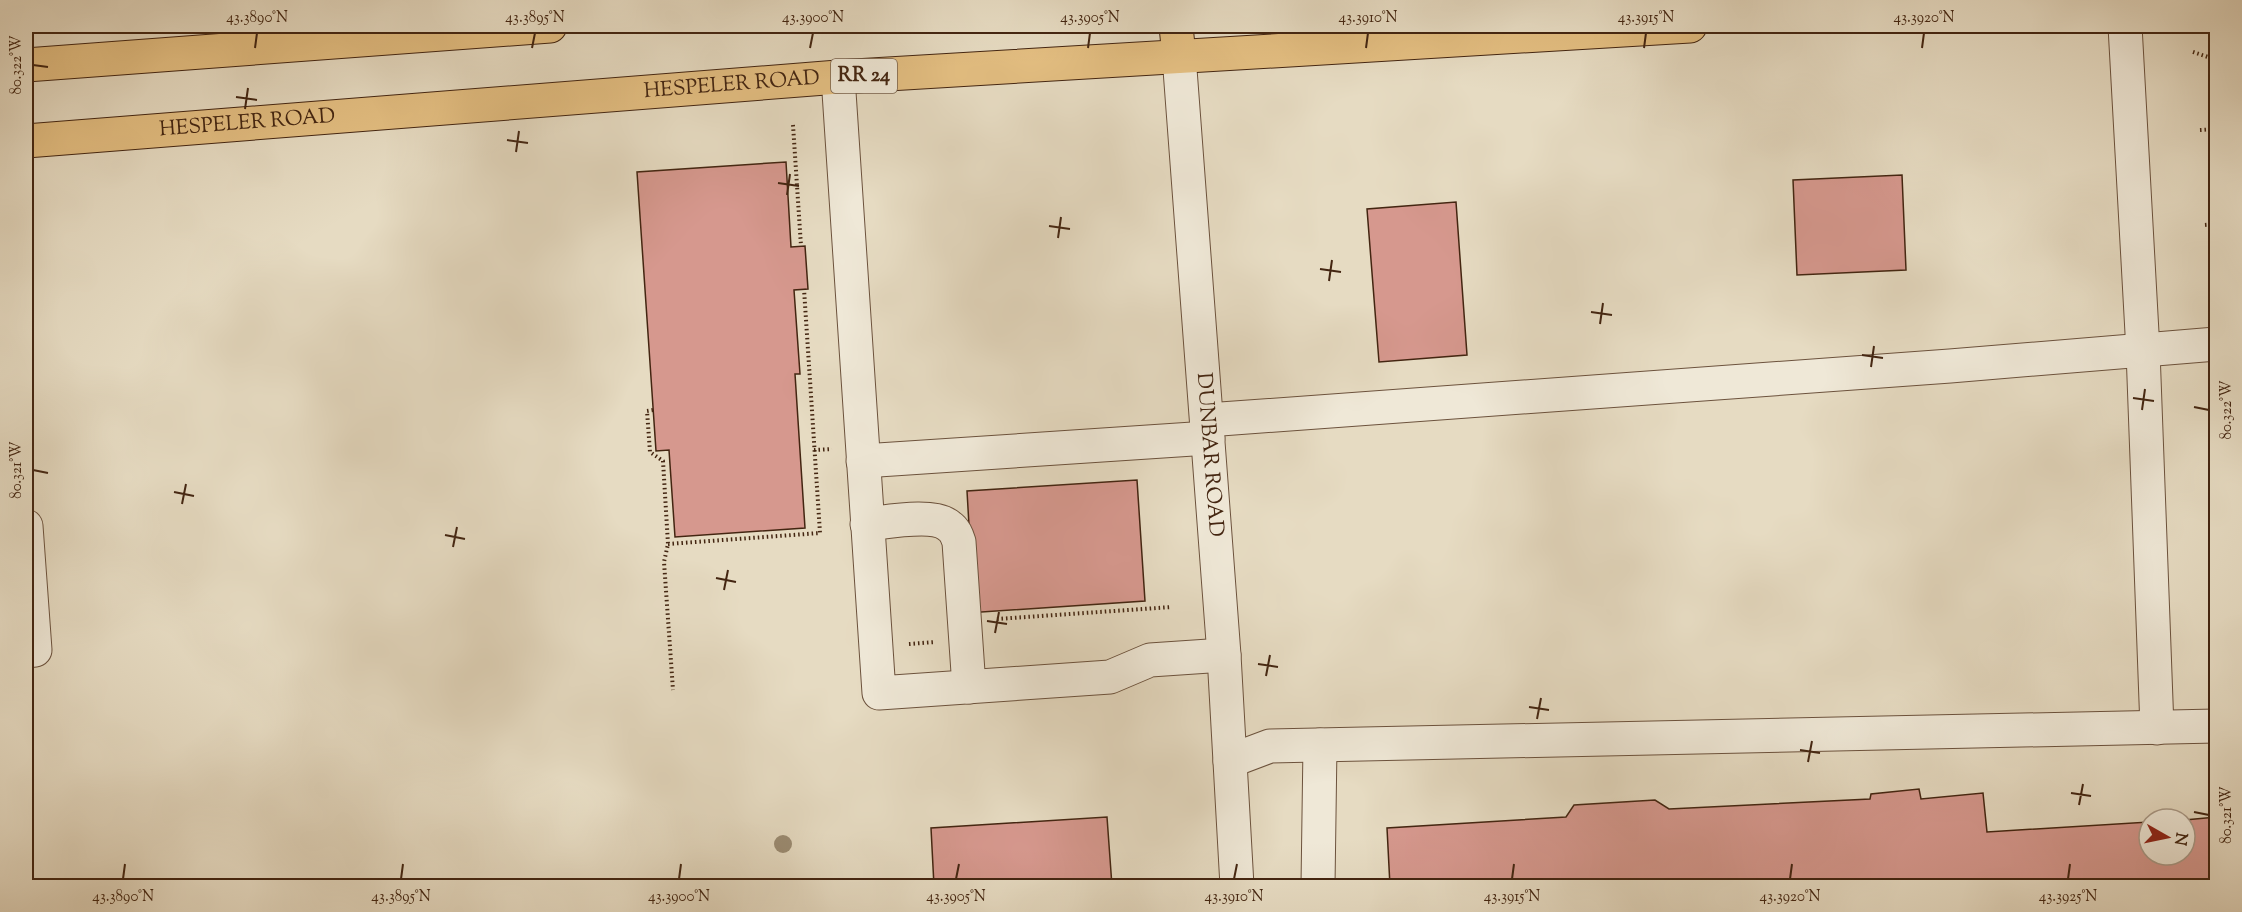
<svg xmlns="http://www.w3.org/2000/svg" width="2242" height="912" font-family="'Sorts Mill Goudy',serif">
  <style>
    .building { fill: #d6988e; stroke: #432511; stroke-width: 1.5 }
    .lines { fill: none; stroke-linecap: round; stroke-linejoin: round }
    .minor-casing { stroke: #6c523d; stroke-width: 35 }
    .major-casing { stroke: #432511; stroke-width: 35 }
    .path { stroke: #432511; stroke-width: 4; stroke-dasharray: 1.5 3; stroke-linecap: butt }
    .minor { stroke: #efe8d7; stroke-width: 33 }
    .major { stroke: #e3be81; stroke-width: 33 }
    .tree { fill: #9b8c73 }
    .ticks { fill: none; stroke: #432511; stroke-width: 2 }
    .labels { text-anchor: middle; dominant-baseline: central; stroke-width: 4.5; stroke-linejoin: round; paint-order: stroke }
    .shield { fill: #efe8d7; stroke: #77604c; stroke-width: 1.5 }
    .shield-label { font-size: 20px; font-weight: bold; fill: #432511 }
    .street-label { font-size: 21px; fill: #432511; stroke: #efe8d7 }
    .neatline { fill: none; stroke: #432511; stroke-width: 2 }
    .ticks-label { font-size: 15px; text-anchor: middle; fill: #432511 }
  </style>
  <rect width="100%" height="100%" fill="#e6dbc2"/>
  <filter id="stains"><feTurbulence type="fractalNoise" baseFrequency=".00333" numOctaves="4"/><feColorMatrix values="0 0 0 0 .2 0 0 0 0 .09 0 0 0 0 .02 0 0 0 .5 -.17"/></filter>
  <radialGradient id="worn" r=".72"><stop offset=".6" stop-color="#630" stop-opacity="0"/><stop offset="1" stop-color="#630" stop-opacity=".3"/></radialGradient>
  <path class="building" d="M786,162L791,247L805,246L808,289L794,290L800,374H795L805,528L675,537L669,450L656,451L637,172Z
    M1902,175L1906,270L1797,275L1793,180Z
    M1456,202L1467,355L1379,362L1367,209Z
    M1137,480L1145,601L967,613L971,560L967,491Z
    M1919,789L1921,799L1983,793L1987,832L2149,822V855H2185V820L2216,817V886H1390L1387,828L1566,817L1574,805L1655,800L1669,809L1870,799L1871,794Z
    M1107,817L1112,886H934L931,828Z"/>
  <g class="lines">
    <g class="minor-casing">
      <g id="minor">
        <path d="M2125,26L2143,351L2157,728"/>
        <path id="s1" d="M1179,56L1224,655L1237,886"/>
        <path d="M838,77L879,693L1110,677L1150,660L1224,655"/>
        <path d="M1207,420L1950,366L2216,344"/>
        <path d="M863,461L1208,438"/>
        <path d="M867,524C887,522 934,513 949,526C955,530 957,536 959,542L969,687"/>
        <path d="M26,526L35,650L26,651"/>
        <path d="M1230,761L1270,746L2216,726"/>
        <path d="M1318,886L1320,745"/>
      </g>
    </g>
    <g class="major-casing">
      <g id="major">
        <path d="M1176,26L1179,56"/>
        <path d="M26,65L550,26"/>
        <path id="s2" d="M26,141L838,77L1690,26"/>
      </g>
    </g>
    <path class="path" d="M2193,52L2214,59
      M793,125L801,246
      M2200,130L2216,129
      M2205,225L2216,224
      M2209,293L2216,289
      M653,410L647,411L650,452L663,461L668,544L664,562L673,690
      M814,450L832,449
      M668,544L820,533L804,289
      M997,619L1172,607
      M909,644L935,642"/>
    <use href="#minor" class="minor"/>
    <use href="#major" class="major"/>
  </g>
  <circle class="tree" cx="783" cy="844" r="9"/>
  <path class="ticks" d="M255,48L257,33M532,48L535,33M810,48L813,33M1088,48L1090,33M1366,48L1368,33M1644,48L1646,33M1922,48L1924,33M33,65L48,67M236,97L257,100M245,109L248,88M507,140L528,143M516,152L519,131M778,183L799,186M787,195L790,174M1049,226L1070,229M1058,238L1061,217M1320,269L1341,272M1329,281L1332,260M1591,312L1612,315M1600,324L1603,303M1862,355L1883,358M1871,367L1874,346M2133,398L2154,401M2194,407L2209,410M2142,410L2145,389M33,470L48,473M174,492L194,496M182,504L186,484M445,535L465,539M453,547L457,527M716,578L736,582M724,590L728,570M987,621L1007,624M995,633L999,612M1258,664L1278,667M1266,676L1270,655M1529,707L1549,710M1537,719L1541,698M1800,750L1820,753M1808,762L1812,741M2071,793L2091,796M2079,805L2083,784M2194,812L2209,815M123,879L125,864M401,879L403,864M679,879L681,864M956,879L959,864M1234,879L1237,864M1512,879L1514,864M1790,879L1792,864M2068,879L2070,864"/>
  <g class="labels">
    <rect class="shield" x="831" y="59" width="66" height="34" rx="4.5"/>
    <g class="shield-label">
      <text x="864" y="76">RR 24</text>
    </g>
    <g class="street-label">
      <text stroke="none"><textPath href="#s2" startOffset="708">HESPELER ROAD</textPath></text>
      <text stroke="none"><textPath href="#s2" startOffset="222">HESPELER ROAD</textPath></text>
      <text stroke="none"><textPath href="#s1" startOffset="400">DUNBAR ROAD</textPath></text>
    </g>
  </g>
  <rect width="2242" height="912" fill="none" stroke="#e6dbc2" stroke-width="66"/>
  <g transform="translate(2167 837) rotate(99)"><circle r="28" fill="#efe8d7" stroke="#aa9a88" stroke-width="1.5"/>
  <path d="M0-4.5L10 22L0 15L-10 22Z" fill="#8f2418"/>
  <text y="-9" font-size="16" font-weight="bold" text-anchor="middle" fill="#432511">N</text>
  </g>
  <rect x="33" y="33" width="2176" height="846" class="neatline"/>
  <g class="ticks-label">
    <text x="257" y="22">43.3890°N</text>
    <text x="535" y="22">43.3895°N</text>
    <text x="813" y="22">43.3900°N</text>
    <text x="1090" y="22">43.3905°N</text>
    <text x="1368" y="22">43.3910°N</text>
    <text x="1646" y="22">43.3915°N</text>
    <text x="1924" y="22">43.3920°N</text>
    <text transform="translate(16 65) rotate(-90)" y="5">80.322°W</text>
    <text transform="translate(2226 410) rotate(-90)" y="5">80.322°W</text>
    <text transform="translate(16 470) rotate(-90)" y="5">80.321°W</text>
    <text transform="translate(2226 815) rotate(-90)" y="5">80.321°W</text>
    <text x="123" y="901">43.3890°N</text>
    <text x="401" y="901">43.3895°N</text>
    <text x="679" y="901">43.3900°N</text>
    <text x="956" y="901">43.3905°N</text>
    <text x="1234" y="901">43.3910°N</text>
    <text x="1512" y="901">43.3915°N</text>
    <text x="1790" y="901">43.3920°N</text>
    <text x="2068" y="901">43.3925°N</text>
  </g>
  <rect width="100%" height="100%" filter="url(#stains)"/>
  <rect width="100%" height="100%" fill="url(#worn)"/>
</svg>
